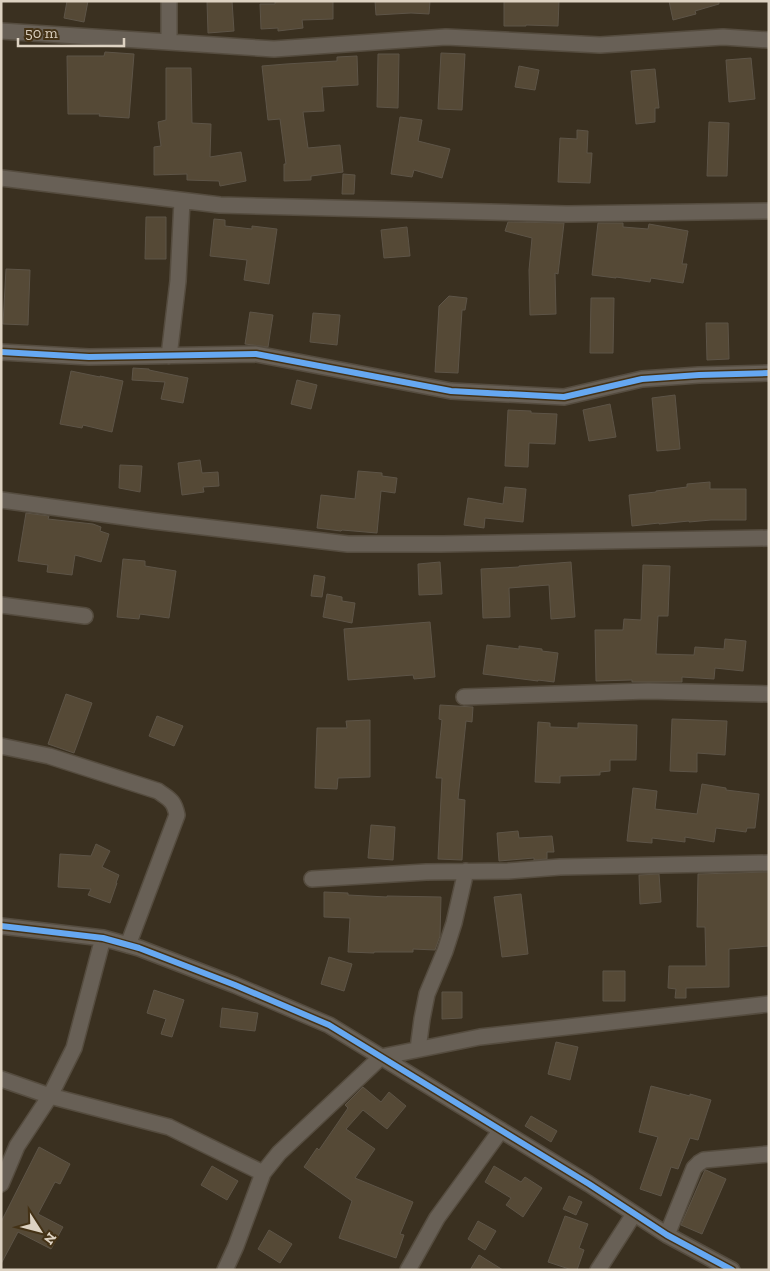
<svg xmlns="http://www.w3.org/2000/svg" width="770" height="1271" font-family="'Zilla Slab',serif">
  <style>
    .building { fill: #554936; stroke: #5d5447 }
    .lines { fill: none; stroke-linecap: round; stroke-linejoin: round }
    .minor-casing { stroke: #554c3f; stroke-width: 18 }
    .minor { stroke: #686056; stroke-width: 15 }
    .cycleway-casing { stroke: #443216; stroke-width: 9 }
    .cycleway { stroke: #66a8f1; stroke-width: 6 }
  </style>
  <rect width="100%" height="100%" fill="#3a3020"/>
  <path class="building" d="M67,1H88L84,22L64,18Z
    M207,1H232L234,31L208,33Z
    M284,1H333V19L302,20L303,28L278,31V28L261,29L260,4H275V2Z
    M375,1H430L429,14L411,13L376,15Z
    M504,1H559L558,26L526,25V26H504Z
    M669,1H719V4L695,11L696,14L673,20Z
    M105,52L134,54L129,118L99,116L100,114H68L67,56H104Z
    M441,53L465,54L462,110L438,109Z
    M378,54H399L398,108L377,107Z
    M357,56L358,85L322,87L324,111L303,112L308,148L340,145L343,172L311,176V180L284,181V164H286L280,119L268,120L262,66L286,64L337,61V57Z
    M751,58L755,99L729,102L726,60Z
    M519,66L539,70L535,90L515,87Z
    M166,68H191L192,123L211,124L210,157L241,152L246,181L220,186L219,181L187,180V174L154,175V147L161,146L158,122L166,120Z
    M655,69L659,108H655V122L636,124L631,71Z
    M400,117L422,120L418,141L450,149L442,178L414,170L412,177L391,174Z
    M709,122L729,123L727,176H707Z
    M577,130L588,131L587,153H592L590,183L558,182L560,138L577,139Z
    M343,174L355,175L354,194H342Z
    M146,217H166V259H145Z
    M214,219L225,220V226L252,229V226L277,229L269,284L244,280L247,260L210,256Z
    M508,222L564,223L558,274L555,273L556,314L530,315L529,270L532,238L505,231Z
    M598,223H623V227L648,229L649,224L688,231L682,264H687L683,283L651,278L650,282L616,277V278L592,275Z
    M407,227L410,256L384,258L381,230Z
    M6,269L30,270L28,325L3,324Z
    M449,296L467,298L465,310H462L458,373L435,372L439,306Z
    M591,298H614L613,353H590Z
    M250,312L273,315L268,347L245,344Z
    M313,313L340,315L337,345L310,342Z
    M706,323H728L729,359L707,360Z
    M133,368L149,369V370L188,378L183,403L161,399L165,382L132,380Z
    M71,371L100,377V376L123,381L112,432L83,425L82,428L60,424Z
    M297,380L317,385L311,409L291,404Z
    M675,395L680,449L657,451L652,398Z
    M610,404L616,437L589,441L583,410Z
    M508,410L531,411V413L557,414L555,444L529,443L528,467L505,466Z
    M200,460L202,473L218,472L219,486L203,487L204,492L182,495L178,463Z
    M120,465L142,466L140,492L119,488Z
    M358,471L382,473V476L397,478L395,493L381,491L377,533L342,530L341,531L317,528L321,495L355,499Z
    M710,482V489H746V520H711L689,522V521L659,524V523L632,526L629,495L656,492V491L687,487V484Z
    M505,487L526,489L523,522L485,518L484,528L464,525L468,498L503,504Z
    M26,513L49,516L48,519L93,524L101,527L100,531L109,534L101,562L75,555L72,575L47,572L48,565L18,561Z
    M123,559L145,561V566L176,571L169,618L140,614L139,619L117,617Z
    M440,562L442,594L419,595L418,564Z
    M571,562L575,617L551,619L549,585L509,588L510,617L483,618L481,569L519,567V566Z
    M643,565L670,566L668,616H658L656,654L694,655L695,647L724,649L725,639L746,641L743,671L715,668L714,679L682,677V682H632V680L596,681L595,630H623L624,619L641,620Z
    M314,575L325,577L322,597L311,596Z
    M327,594L342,597V601L355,603L352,623L323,617Z
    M430,622L435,677L414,679L413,675L348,680L344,629Z
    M487,645L519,649V646L542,649V651L558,653L554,682L538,680V681L483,674Z
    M66,694L92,703L74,753L48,744Z
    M440,705L473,707L472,722L466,721L458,799L465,800L462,860L438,859L442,778H436L442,720L439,719Z
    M157,716L183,726L174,746L149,736Z
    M672,719L727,721L725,755L697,753V772L670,771Z
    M370,720V777L338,778L337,789L315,788L317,728H347L346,721Z
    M538,722L550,723V727L578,728V723L637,725L636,760H610V771L600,772V775L560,776V783L535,782Z
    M702,784L726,788V790L759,794L755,828H747L746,832L716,828L714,842L685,837V842L652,838V843L627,841L633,788L657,791L655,809L697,814Z
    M371,825L395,827L393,860L368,858Z
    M518,831L519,838L552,836L554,852H547V859L534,860V858L499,861L497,833Z
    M96,844L110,851L102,867L119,875L116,883H117L110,903L88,895L91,889L58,887L60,854L91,856Z
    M769,872V946L729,949V987L686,988V998H675L676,989L668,988L669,966H706L705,927H697L698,874Z
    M659,874L661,902L640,904L639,875Z
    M324,892L348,893V895L387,897V896L441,897L440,936L435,950L413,949V952H374V953L348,952L350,918L324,917Z
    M521,894L528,954L502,957L494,897Z
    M329,957L352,964L344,991L321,984Z
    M603,971H625V1001H603Z
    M154,990L184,1000L172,1037L161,1034L166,1019L147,1013Z
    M442,992H462V1018L442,1019Z
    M222,1008L258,1013L255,1031L220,1027Z
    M556,1042L578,1047L570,1080L548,1074Z
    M651,1086L690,1096V1094L711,1100L698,1140L690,1138L678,1169L671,1167L661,1196L640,1189L658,1137L639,1132Z
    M363,1087L381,1102L389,1092L406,1106L387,1129L363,1110L346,1129L375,1149L355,1178L413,1202L400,1234L404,1235L396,1258L339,1238L352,1201L304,1167L317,1148L319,1150L348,1108L345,1105Z
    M531,1116L557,1131L551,1142L525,1126Z
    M39,1147L70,1164L60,1184L55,1182L38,1214L63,1227L51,1249L18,1232L1,1264V1222Z
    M212,1166L238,1181L227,1200L201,1185Z
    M494,1166L521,1182L525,1177L542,1188L523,1217L506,1205L511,1198L485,1182Z
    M705,1170H706L726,1179L702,1234L681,1225Z
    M569,1196L582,1202L576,1215L563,1209Z
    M565,1216L588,1224L579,1248L584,1250L577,1270H572L548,1262Z
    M478,1221L496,1231L485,1250L468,1239Z
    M269,1230L292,1244L280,1263L258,1249Z
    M479,1255L503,1270H470Z"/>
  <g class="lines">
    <g class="minor-casing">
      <path id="minor" d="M169,1V42
        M1,31L274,49L446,37L600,45L723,37L769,40
        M1,178L220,205L567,214L769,211
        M1,352L89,357L256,354L451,391L564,397L642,379L699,375L769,373
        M169,356L178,281L182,201
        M1,500L153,521L348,544H442L769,538
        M1,605L85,616
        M464,697L648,691L769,694
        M1,746L49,756L158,791C169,799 174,800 177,815L128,945
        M312,879L426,872L508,871L560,867L769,863
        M1,926L103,938L139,948L235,985L329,1025L589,1184L667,1235L732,1270
        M418,1049L422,1019L427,994L445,951L454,923L466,871
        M1,1079L50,1096L169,1127L263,1173
        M1,1184L17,1146L50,1096L74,1048L103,938
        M667,1235L694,1168L699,1163L704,1160L769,1154
        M225,1270L236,1246L263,1173L279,1153L381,1057L480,1037L769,1004
        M408,1270L437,1218L501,1130
        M598,1270L634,1214"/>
    </g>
    <use href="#minor" class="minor"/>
    <g class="cycleway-casing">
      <path id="cycleway" d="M1,352L89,357L256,354L451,391L564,397L642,379L699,375L769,373
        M1,926L103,938L139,948L235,985L329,1025L589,1184L667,1235L732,1270"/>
    </g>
    <use href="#cycleway" class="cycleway"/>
  </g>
  <rect width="770" height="1271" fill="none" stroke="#ddd2c2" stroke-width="5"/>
  <g transform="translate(40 1231) rotate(126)" stroke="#443216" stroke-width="4" paint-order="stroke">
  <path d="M0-4L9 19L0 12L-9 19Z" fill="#ddd2c2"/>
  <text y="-8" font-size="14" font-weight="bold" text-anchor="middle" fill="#ddd2c2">N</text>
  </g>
  <path d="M18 38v8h106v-8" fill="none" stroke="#ddd2c2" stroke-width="2.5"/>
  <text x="25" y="38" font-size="15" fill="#ddd2c2" stroke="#443216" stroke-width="4" paint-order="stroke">50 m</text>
</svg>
